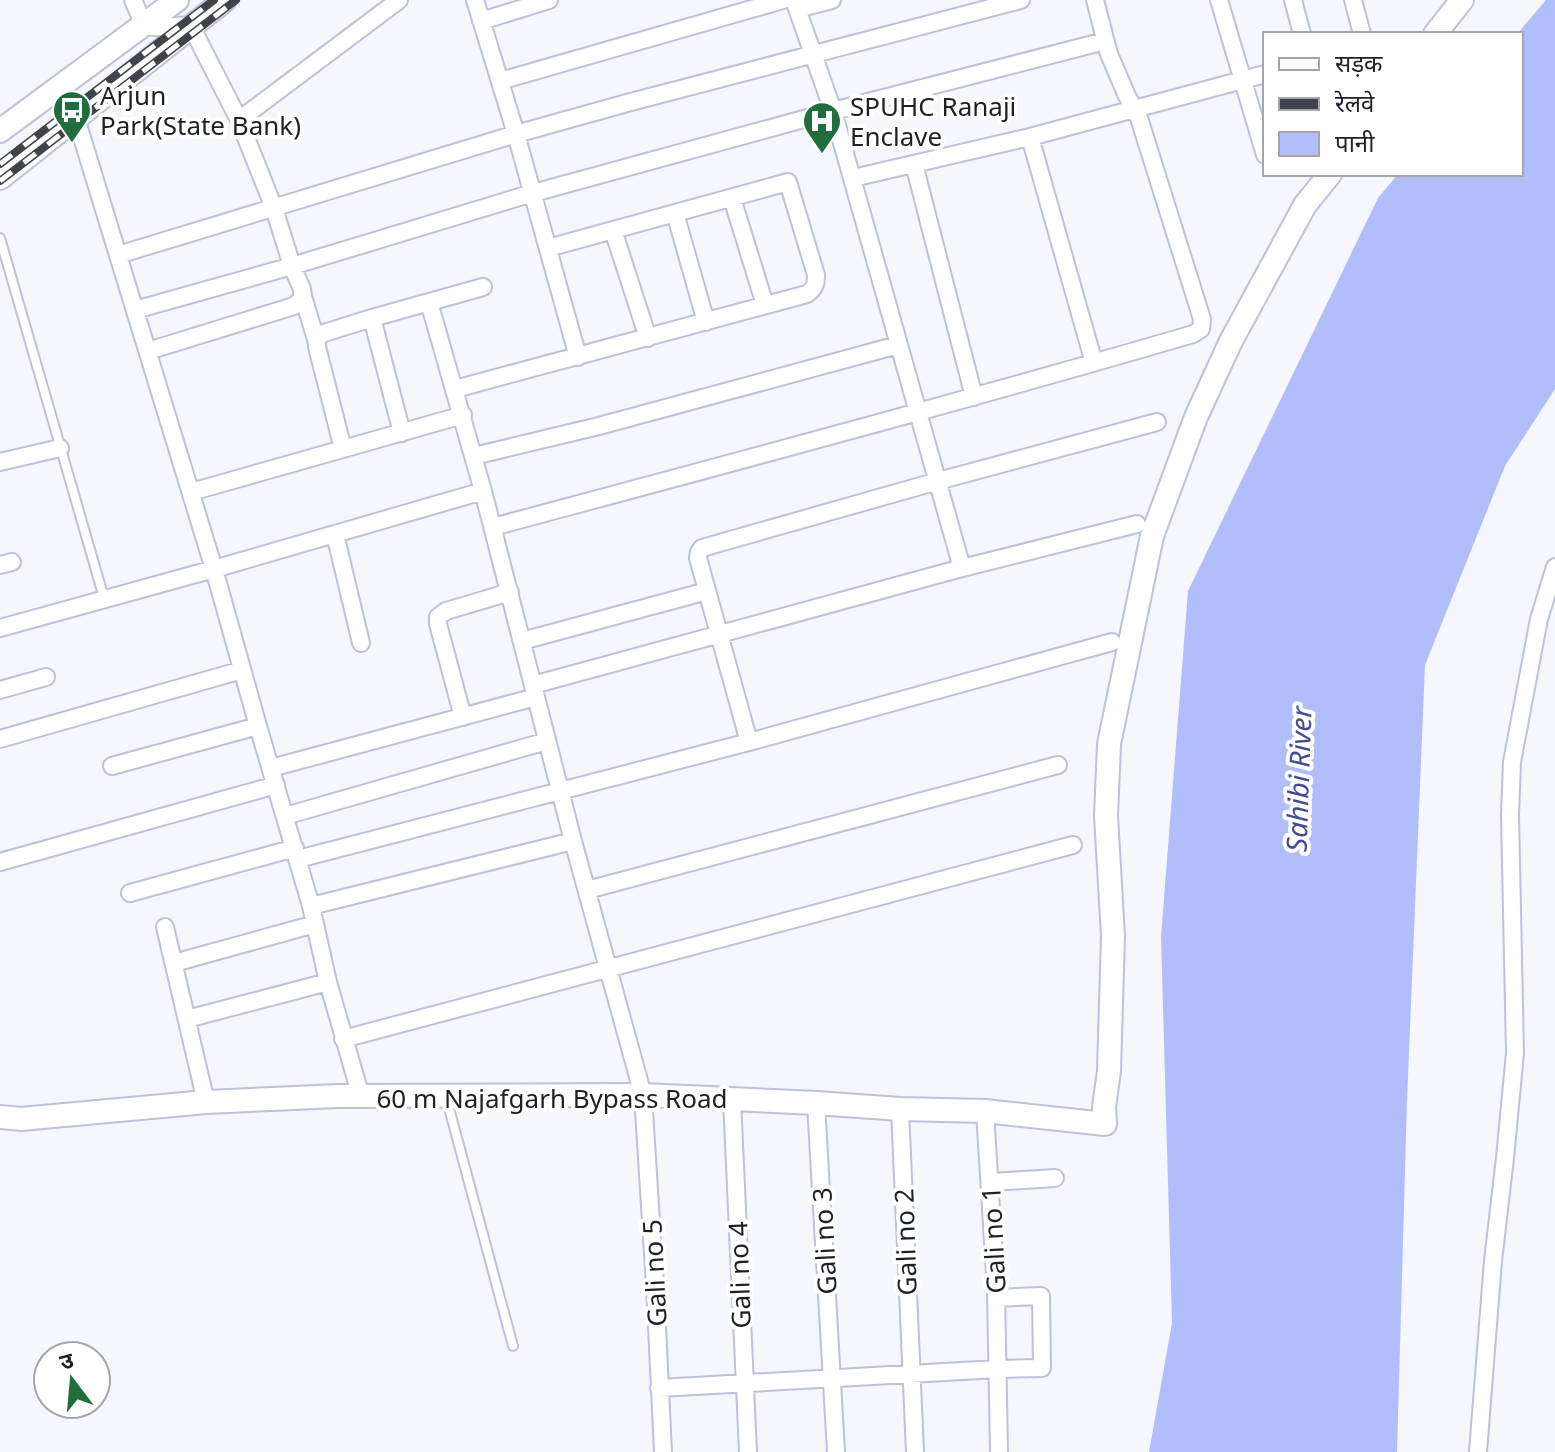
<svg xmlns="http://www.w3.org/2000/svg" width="1555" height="1452" font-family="'Noto Sans','Noto Sans Devanagari',sans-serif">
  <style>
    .water { fill: #b2befc }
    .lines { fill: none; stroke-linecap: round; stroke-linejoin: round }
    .lane-casing { stroke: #bcc2d9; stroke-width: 12 }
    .street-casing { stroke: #bcc2d9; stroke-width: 20 }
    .secondary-casing { stroke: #bcc2d9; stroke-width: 26 }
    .lane { stroke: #fff; stroke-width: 8 }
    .street { stroke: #fff; stroke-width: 16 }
    .secondary { stroke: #fff; stroke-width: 22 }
    .rail-casing { stroke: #41434a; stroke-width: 8 }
    .rail { stroke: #fff; stroke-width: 5; stroke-dasharray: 15; stroke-linecap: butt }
    .labels { text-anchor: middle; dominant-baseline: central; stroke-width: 8; stroke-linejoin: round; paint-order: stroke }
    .poi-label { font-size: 26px; fill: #1e2028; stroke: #fff; text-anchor: start }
    .street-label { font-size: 26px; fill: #1e2028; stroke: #fff }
    .water-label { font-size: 28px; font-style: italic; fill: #424b94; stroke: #fff }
  </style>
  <rect width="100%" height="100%" fill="#f6f7fc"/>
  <path class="water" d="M1546,0H1555V389L1505,466L1425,665L1407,1101L1397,1452H1149L1172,1323L1161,937L1188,591L1378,198L1398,174H1521V34H1517Z"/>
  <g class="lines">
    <g class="lane-casing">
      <path id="lane" d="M0,238L104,598
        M446,1097L513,1346"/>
    </g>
    <g class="street-casing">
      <path id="street" d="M133,0L144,25C159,31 175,23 191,26L239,120L274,208L292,266L302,289L303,296L300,301L294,306L148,351
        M475,0L516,134L578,357
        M794,0L833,111L962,568
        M1219,0L1265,155
        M1293,0L1302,34
        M1353,0L1362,34
        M797,9L832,0
        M481,21L549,0
        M500,81L783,0
        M76,118L214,569L258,726L311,906L328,982L361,1097
        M239,120L399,0
        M1030,137L1094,363
        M914,164L974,397
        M853,178L1030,137L1265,74
        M732,198L765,305
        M675,213L706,322
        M613,230L648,338
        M118,255L516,134L627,103L1021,0
        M302,293L317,343
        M429,302L483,491L573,841L643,1095L655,1285L663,1452
        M135,310L292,266L526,195L833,111L1105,41
        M372,318L402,433
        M455,389L807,294C815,288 816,284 816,275L788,182L548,248
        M343,449L317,347V339L321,334L372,318L483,287
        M474,456L599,426L898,345
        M0,462L60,448
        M191,492L463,415
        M493,527C727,464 961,402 1193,334L1201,329L1202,319L1139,118L1127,96L1109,54L1095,0
        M335,534L361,643
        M0,565L12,562
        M0,628L214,569L483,491
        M522,641L707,591
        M533,685L962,568L1137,524
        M0,690L46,677
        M463,717L438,624V617L446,611L510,592
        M0,739L242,670
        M749,742L698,558L699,552L702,548L938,481L1157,422
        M112,766L258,726
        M271,768L536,697
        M285,816L547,741
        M298,859L749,742L1112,642
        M0,862L276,785
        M587,890L1058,765
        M130,893L295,848
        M311,906L573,841
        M165,927L206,1102
        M174,963L315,924
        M187,1019L328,982
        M343,1039L1073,845
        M732,1099L748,1452
        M816,1103L836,1452
        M900,1109L915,1452
        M985,1111L996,1290L999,1452
        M990,1182L1055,1178
        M659,1388L998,1369L1042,1368L1041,1296L996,1298
        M1478,1452L1493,1261L1505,1158L1515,1053L1510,815L1512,762L1539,619L1555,567"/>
    </g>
    <g class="secondary-casing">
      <path id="secondary" d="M1435,34L1462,0
        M0,131L177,0
        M0,178L225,0
        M0,1117L21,1119L206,1102L339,1096L643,1095L816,1103L900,1109L985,1111L1105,1124L1104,1107L1109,1071L1113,936L1106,816L1109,744L1152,536L1196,417L1231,341L1305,205L1330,174"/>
    </g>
    <use href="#lane" class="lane"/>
    <use href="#street" class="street"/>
    <use href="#secondary" class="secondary"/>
    <g class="rail-casing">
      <path id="rail" d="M0,164L214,0
        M0,181L236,0"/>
    </g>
    <use href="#rail" class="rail"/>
  </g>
  <defs>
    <g id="bus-pin" transform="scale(2)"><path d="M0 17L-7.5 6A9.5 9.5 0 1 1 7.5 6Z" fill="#206e3e" stroke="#fff"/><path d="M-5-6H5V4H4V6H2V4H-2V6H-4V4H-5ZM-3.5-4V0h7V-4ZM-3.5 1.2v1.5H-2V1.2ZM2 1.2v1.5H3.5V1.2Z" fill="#fff"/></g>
    <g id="hospital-pin" transform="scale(2)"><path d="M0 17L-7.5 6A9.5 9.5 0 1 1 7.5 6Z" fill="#206e3e" stroke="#fff"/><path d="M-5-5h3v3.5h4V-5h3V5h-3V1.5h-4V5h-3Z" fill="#fff"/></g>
  </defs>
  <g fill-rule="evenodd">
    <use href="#bus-pin" x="72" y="110"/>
    <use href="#hospital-pin" x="822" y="121"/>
  </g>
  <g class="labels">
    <g class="poi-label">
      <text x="100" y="95">Arjun<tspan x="100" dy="30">Park(State Bank)</tspan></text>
      <text x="850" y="106">SPUHC Ranaji<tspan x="850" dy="30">Enclave</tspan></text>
    </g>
    <g class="street-label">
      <text x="552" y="1098">60 m Najafgarh Bypass Road</text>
      <text transform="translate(993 1240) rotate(-93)">Gali no 1</text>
      <text transform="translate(824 1241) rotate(-93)">Gali no 3</text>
      <text transform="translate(905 1242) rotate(-92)">Gali no 2</text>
      <text transform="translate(654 1273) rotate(-93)">Gali no 5</text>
      <text transform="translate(739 1275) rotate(-92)">Gali no 4</text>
    </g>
    <g class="water-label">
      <text transform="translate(1298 779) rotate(-88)">Sahibi River</text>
    </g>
  </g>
  <rect x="1263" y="32" width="260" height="144" fill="#ffffff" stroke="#a5a6a9" stroke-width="2"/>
  <rect x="1279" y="58" width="40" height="12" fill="#ffffff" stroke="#a5a6a9" stroke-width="2"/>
  <text x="1335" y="72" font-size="24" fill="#1e2028">सड़क</text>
  <rect x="1279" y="98" width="40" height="12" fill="#41434a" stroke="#a5a6a9" stroke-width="2"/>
  <text x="1335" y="112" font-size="24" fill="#1e2028">रेलवे</text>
  <rect x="1279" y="132" width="40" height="24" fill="#b2befc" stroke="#a5a6a9" stroke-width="2"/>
  <text x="1335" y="152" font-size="24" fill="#1e2028">पानी</text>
  <g transform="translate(72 1380) rotate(344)"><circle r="38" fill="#ffffff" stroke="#a5a6a9" stroke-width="2"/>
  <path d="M0-6L14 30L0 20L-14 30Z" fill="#206e3e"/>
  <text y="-12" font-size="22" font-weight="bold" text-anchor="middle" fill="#1e2028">उ</text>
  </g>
</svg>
